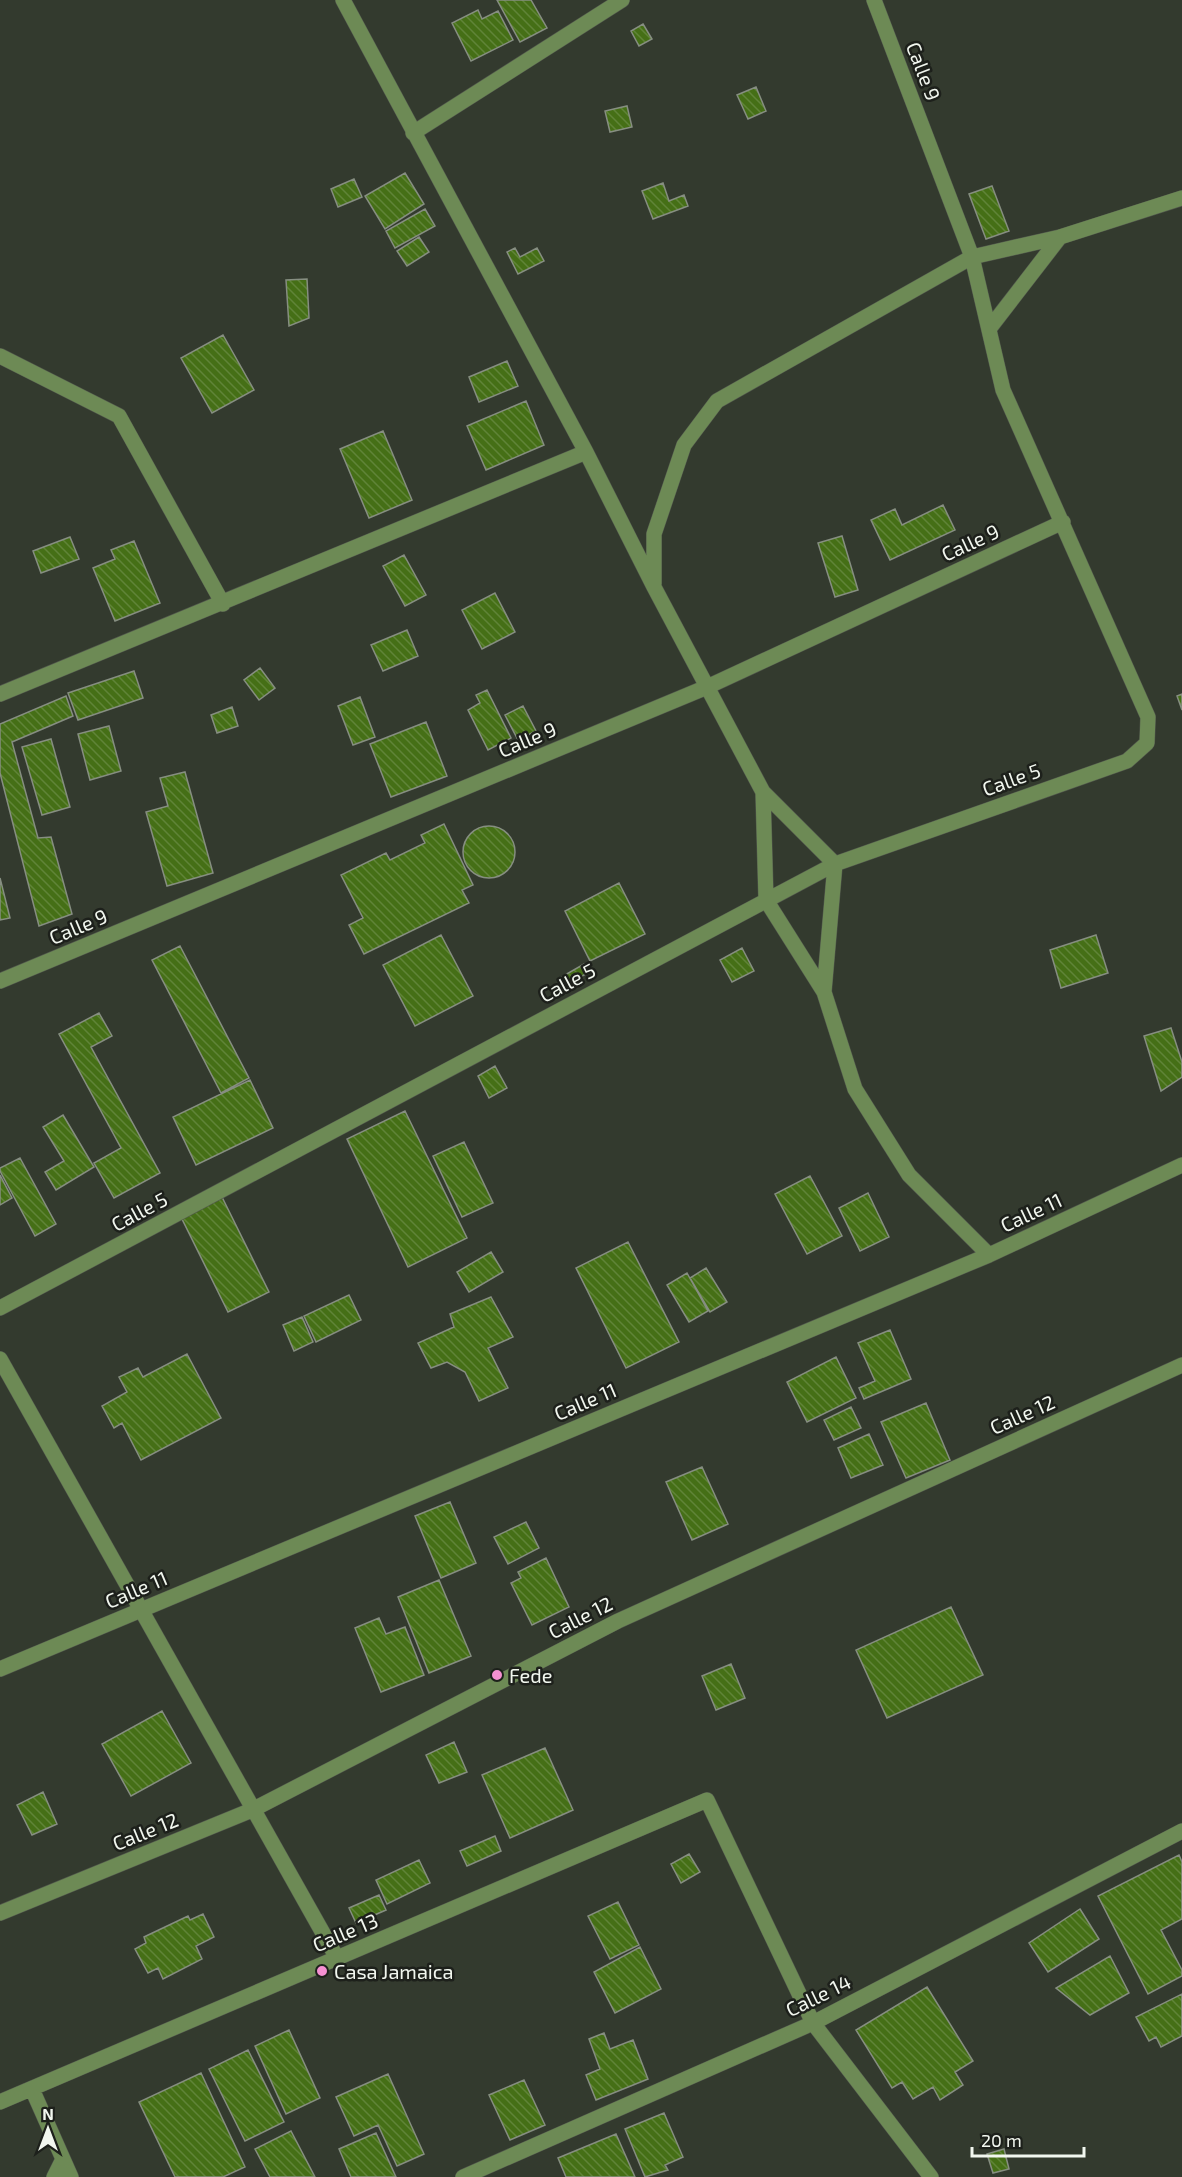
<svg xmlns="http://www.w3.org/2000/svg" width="1182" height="2177" font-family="'Exo 2',sans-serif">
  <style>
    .building { fill: url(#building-back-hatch); stroke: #868e81; stroke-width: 1.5 }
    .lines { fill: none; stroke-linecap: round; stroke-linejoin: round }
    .minor-casing { stroke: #52584d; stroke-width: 16 }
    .minor { stroke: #6d8a55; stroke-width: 15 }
    .poi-dot { fill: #f590d1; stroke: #1d201b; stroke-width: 2 }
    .labels { text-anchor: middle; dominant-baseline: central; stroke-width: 5; stroke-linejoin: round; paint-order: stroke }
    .street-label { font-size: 20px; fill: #f2f7ef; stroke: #1d201b }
    .poi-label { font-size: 20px; fill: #f2f7ef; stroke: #1d201b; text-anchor: start }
  </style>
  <defs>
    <pattern id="building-back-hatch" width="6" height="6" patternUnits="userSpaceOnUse" patternTransform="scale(1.5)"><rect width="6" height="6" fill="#456f16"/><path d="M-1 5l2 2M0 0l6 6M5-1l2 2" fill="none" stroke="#608438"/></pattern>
  </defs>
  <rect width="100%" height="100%" fill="#333a2e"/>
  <path class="building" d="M497,0H531L547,28L520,42Z
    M478,10L482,19L498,11L513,40L471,61L452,23Z
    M643,24L652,39L639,46L631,31Z
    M756,87L766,111L748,119L737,95Z
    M627,106L632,127L610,132L605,111Z
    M405,173L424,204L385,229L365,196Z
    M354,179L362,197L338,207L331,189Z
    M663,183L669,201L684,195L688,206L653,219L642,191Z
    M992,186L1009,231L986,239L969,194Z
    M425,209L435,226L395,248L386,231Z
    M419,237L429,252L407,266L397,251Z
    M515,248L520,257L537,248L544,261L518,274L507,252Z
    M307,279L309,318L289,326L286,280Z
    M223,335L254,390L212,413L181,358Z
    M507,361L518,386L479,402L469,377Z
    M526,401L544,445L486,470L467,426Z
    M383,431L412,500L369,518L340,449Z
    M943,505L955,530L890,560L871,520L895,509L902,525Z
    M842,536L858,590L835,597L818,543Z
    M70,537L79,559L41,573L33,551Z
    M134,541L160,603L115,621L93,568L115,559L111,550Z
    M404,555L426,595L405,606L383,566Z
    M495,593L515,632L482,649L462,610Z
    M407,630L418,656L383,671L371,645Z
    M260,668L275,688L259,700L244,680Z
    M134,671L143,698L78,720L68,693Z
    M487,690L511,738L488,750L468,710L480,703L476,695Z
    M1182,694V710L1177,696Z
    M66,696L73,716L12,742L38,838L51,837L72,914L39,926L0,773V724Z
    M360,697L375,737L353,745L338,706Z
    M523,706L536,731L518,740L505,715Z
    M232,707L238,726L217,733L211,715Z
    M426,722L447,776L391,797L370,744Z
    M109,726L121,771L90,780L78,734Z
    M51,739L70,807L42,815L22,747Z
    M185,772L213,873L167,886L146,812L168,806L160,778Z
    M444,824L473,885L462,890L469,903L364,954L349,925L363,918L341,875L386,853L390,860L425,843L421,835Z
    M463 852a26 26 0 1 1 52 0a26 26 0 1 1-52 0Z
    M0,878L10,918L0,920Z
    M619,883L645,934L590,961L565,911Z
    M441,935L473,996L415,1026L383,965Z
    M1096,935L1108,973L1061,988L1050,950Z
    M180,946L249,1078L221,1093L152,960Z
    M742,948L754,971L732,982L720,960Z
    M584,964L589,972L564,987L558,979Z
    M99,1013L112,1036L91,1047L160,1173L114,1198L94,1163L121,1148L59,1034Z
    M1171,1028L1182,1062V1077L1161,1091L1144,1036Z
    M495,1066L507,1088L489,1098L478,1076Z
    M250,1080L273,1128L196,1165L173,1117Z
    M405,1111L467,1238L408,1267L347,1139Z
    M63,1115L94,1167L56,1190L45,1172L64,1161L43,1127Z
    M464,1142L493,1203L462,1217L433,1156Z
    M20,1158L56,1224L35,1236L0,1171V1168Z
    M0,1175L12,1198L0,1205Z
    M810,1176L842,1236L807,1254L775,1194Z
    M868,1193L889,1237L860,1251L839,1208Z
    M222,1197L269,1292L228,1312L181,1217Z
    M628,1242L679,1342L626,1368L576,1268Z
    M491,1252L503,1272L469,1292L457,1272Z
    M706,1268L727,1302L710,1312L690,1278Z
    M687,1273L708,1311L689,1322L667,1285Z
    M349,1295L361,1320L316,1342L304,1316Z
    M491,1297L513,1337L488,1348L508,1388L479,1401L465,1372L447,1362L431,1368L418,1343L454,1327L450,1314Z
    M302,1317L313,1342L294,1351L283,1325Z
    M890,1330L911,1379L864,1399L859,1388L875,1381L858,1343Z
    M187,1354L221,1418L141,1460L122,1423L114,1428L102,1406L127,1392L119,1377L138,1368L143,1377Z
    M836,1357L856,1398L807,1422L787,1382Z
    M926,1403L950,1460L906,1478L881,1422Z
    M851,1407L861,1428L834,1440L824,1420Z
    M869,1434L883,1465L851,1478L838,1448Z
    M702,1467L728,1524L692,1540L666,1482Z
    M450,1502L476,1563L441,1578L415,1516Z
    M526,1522L539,1548L508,1564L494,1537Z
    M546,1558L569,1607L532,1625L511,1583L521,1578L518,1572Z
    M439,1580L471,1656L429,1673L398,1597Z
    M951,1607L983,1675L887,1718L856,1650Z
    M379,1618L386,1634L405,1627L424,1675L381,1692L355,1628Z
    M731,1664L745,1698L716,1710L702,1676Z
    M162,1711L191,1763L131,1796L102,1744Z
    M454,1742L467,1772L439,1783L426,1755Z
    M545,1748L573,1810L510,1838L482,1775Z
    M43,1792L57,1824L32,1835L17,1805Z
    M495,1836L501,1851L467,1866L460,1851Z
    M689,1854L700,1872L681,1883L671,1864Z
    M1179,1855L1182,1862V1919L1161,1930L1182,1970V1976L1148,1994L1098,1896Z
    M419,1860L430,1883L387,1904L376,1880Z
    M379,1895L386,1910L356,1923L349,1908Z
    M618,1902L639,1945L610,1959L588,1916Z
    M1080,1909L1099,1939L1048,1972L1029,1943Z
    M203,1914L214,1937L196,1946L202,1959L163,1979L158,1968L148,1973L135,1949L146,1943L144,1937L188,1916L190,1920Z
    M640,1947L661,1989L615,2013L594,1972Z
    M1110,1956L1129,1993L1090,2015L1056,1988Z
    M927,1987L973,2061L955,2072L963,2085L940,2100L933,2087L913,2099L902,2082L892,2088L856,2030Z
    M1182,1994V2036L1161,2047L1156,2037L1149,2041L1136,2017Z
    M289,2030L320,2098L286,2114L255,2046Z
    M604,2033L610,2049L633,2040L648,2079L596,2100L586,2075L600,2069L589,2039Z
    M248,2050L284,2122L245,2141L209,2069Z
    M201,2073L245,2167L223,2177H175L139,2102Z
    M388,2074L424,2154L397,2166L378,2125L354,2136L336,2097Z
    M524,2080L545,2125L510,2140L489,2095Z
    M664,2113L683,2157L665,2165L668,2170L645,2177L625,2129Z
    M291,2131L315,2177H270L255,2149Z
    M376,2133L396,2177H351L339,2149Z
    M616,2134L635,2177H566L558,2158Z
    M1004,2149L1009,2169L993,2173L987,2154Z"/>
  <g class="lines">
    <g class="minor-casing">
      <path id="minor" d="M343,0L586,452L654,587L763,792L835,864L824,992
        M413,133L622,0
        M989,329L1060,237
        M0,356L119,416L223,604
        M654,584V534L684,445L717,401L972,257L1060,237L1182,198
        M0,694L586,452
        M763,792L766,900L824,992L855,1089L909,1175L989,1255
        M0,981L707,687L1063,522
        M0,1308L835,864L1127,761L1147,743L1148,717L1003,390L972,257L874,0
        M0,1359L337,1958
        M0,1669L989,1255L1182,1165
        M0,1913L252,1810L618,1621L1182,1365
        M32,2089L71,2177
        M0,2102L707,1800L813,2023L931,2177
        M54,2177L63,2159
        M463,2177L813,2023L1182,1831"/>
    </g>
    <use href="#minor" class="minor"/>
  </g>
  <g class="poi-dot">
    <circle cx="497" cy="1675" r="6"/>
    <circle cx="322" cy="1971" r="6"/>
  </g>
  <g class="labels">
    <g class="street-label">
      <text transform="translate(924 71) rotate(69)">Calle 9</text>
      <text transform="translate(970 542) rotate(-25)">Calle 9</text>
      <text transform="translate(527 739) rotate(-23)">Calle 9</text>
      <text transform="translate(1011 779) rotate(-20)">Calle 5</text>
      <text transform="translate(78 926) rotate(-23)">Calle 9</text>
      <text transform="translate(567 982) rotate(-28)">Calle 5</text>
      <text transform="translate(139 1211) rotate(-28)">Calle 5</text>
      <text transform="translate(1031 1212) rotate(-25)">Calle 11</text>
      <text transform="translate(585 1401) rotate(-23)">Calle 11</text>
      <text transform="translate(1022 1414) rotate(-24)">Calle 12</text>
      <text transform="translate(136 1589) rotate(-23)">Calle 11</text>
      <text transform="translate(580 1617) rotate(-27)">Calle 12</text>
      <text transform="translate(145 1831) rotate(-22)">Calle 12</text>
      <text transform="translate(345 1932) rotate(-23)">Calle 13</text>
      <text transform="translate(818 1995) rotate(-26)">Calle 14</text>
    </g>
    <g class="poi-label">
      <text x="509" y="1675">Fede</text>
      <text x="334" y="1971">Casa Jamaica</text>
    </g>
  </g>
  <g transform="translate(48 2129)" stroke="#1d201b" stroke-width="4.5" paint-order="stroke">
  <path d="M0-4.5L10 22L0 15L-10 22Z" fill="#f2f7ef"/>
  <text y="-9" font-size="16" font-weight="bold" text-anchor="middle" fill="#f2f7ef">N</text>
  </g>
  <path d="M972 2147v9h112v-9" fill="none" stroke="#f2f7ef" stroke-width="3"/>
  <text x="981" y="2147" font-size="18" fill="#f2f7ef" stroke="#1d201b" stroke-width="4.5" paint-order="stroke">20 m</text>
</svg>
